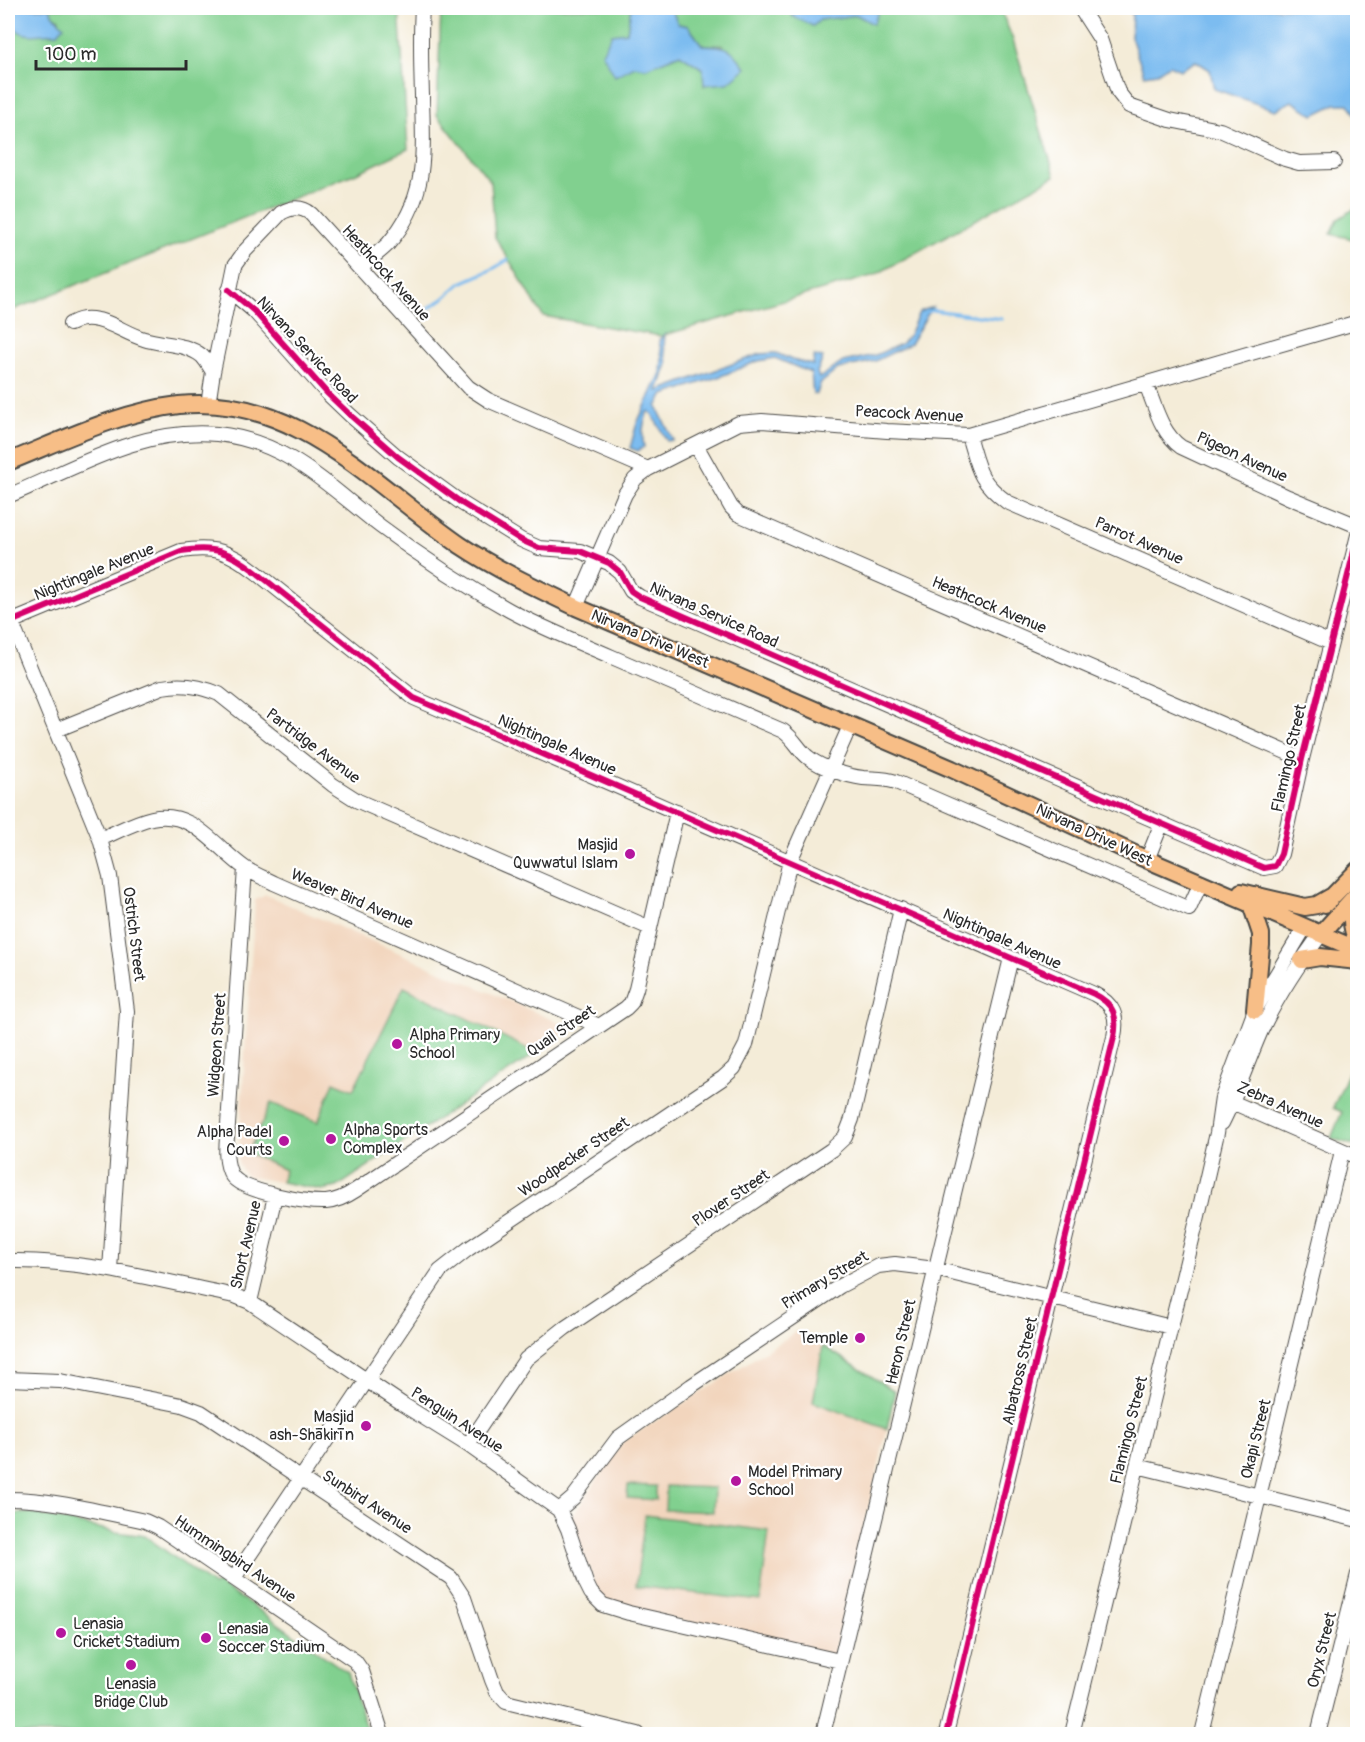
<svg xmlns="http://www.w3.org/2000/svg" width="1365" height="1742" font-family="Pangolin,sans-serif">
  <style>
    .built { fill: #f2d5bd }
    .green { fill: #81d08f; stroke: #567e5d; stroke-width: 1.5 }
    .water { fill: #7bbcf0; stroke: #53748e; stroke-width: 1.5 }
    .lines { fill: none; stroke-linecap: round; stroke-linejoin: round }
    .stream { stroke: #7bbcf0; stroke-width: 3 }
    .minor-casing { stroke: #494845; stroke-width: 16 }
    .major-casing { stroke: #494845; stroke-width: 20 }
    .minor { stroke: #fff; stroke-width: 14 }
    .major { stroke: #f7be87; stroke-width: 16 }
    .cycleway-casing { stroke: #fff; stroke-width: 10 }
    .cycleway { stroke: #d6006c; stroke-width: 6 }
    .poi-dot { fill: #b5179e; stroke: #fff; stroke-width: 2 }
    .labels { text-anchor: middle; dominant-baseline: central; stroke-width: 4.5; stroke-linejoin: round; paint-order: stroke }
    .street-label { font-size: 16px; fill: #2b2b2b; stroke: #fff }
    .poi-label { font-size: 16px; fill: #2b2b2b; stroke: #fff; text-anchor: start }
  </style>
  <rect width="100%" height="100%" fill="#fff"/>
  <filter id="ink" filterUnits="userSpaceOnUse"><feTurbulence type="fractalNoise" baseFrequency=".0167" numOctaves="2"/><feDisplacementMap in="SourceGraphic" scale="12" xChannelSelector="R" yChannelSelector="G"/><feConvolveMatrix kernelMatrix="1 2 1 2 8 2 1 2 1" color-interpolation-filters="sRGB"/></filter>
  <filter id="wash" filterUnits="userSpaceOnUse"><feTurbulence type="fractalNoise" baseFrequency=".008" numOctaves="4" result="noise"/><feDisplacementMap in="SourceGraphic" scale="24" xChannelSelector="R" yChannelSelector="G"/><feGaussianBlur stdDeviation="1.35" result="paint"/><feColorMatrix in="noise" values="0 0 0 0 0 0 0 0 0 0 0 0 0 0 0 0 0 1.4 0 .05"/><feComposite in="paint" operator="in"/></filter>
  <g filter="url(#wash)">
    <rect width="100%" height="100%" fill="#f4ecd8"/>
    <path class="built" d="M266,895L562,1024V1036L337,1187L322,1190L246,1176L238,1163L255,900Z
      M799,1330L823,1346L813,1402L887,1429L834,1656L602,1602L570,1520L623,1442Z"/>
    <path class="green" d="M50,8H399L408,149L359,172L8,312V10L13,24L50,34L58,33L59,19L52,14Z
      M441,8H631L627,32L635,66L646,68L680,54L703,69L704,85L723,45H702L688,26L678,24L671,8H794L792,16L820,20L857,15L873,24L880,8H1000L1013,40L1055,176L875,275L661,336L543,316L495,237L491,182L437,115Z
      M1357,207V240L1331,234L1338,219Z
      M404,987L536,1053L337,1187L322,1190L281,1182L285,1170L248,1153L271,1103L318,1122L334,1082L353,1090Z
      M1357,1053V1135L1353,1145L1331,1138L1342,1112L1333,1108Z
      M823,1346L895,1391L887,1429L813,1402Z
      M628,1485L656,1486V1500L627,1498Z
      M666,1486L714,1488L713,1512L665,1510Z
      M32,1513L116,1532L145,1536L214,1586L217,1584L249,1603L348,1673L368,1734H8V1514Z
      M645,1515L769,1531L760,1601L636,1586Z"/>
    <path class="water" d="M8,8H50L52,14L64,26L58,33C32,34 13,43 8,8Z
      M631,8H671L678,24L688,26L702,45C729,46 729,46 746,68L728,83L704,85L703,69L680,54L646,68L635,66L615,76L602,53L612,34L627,32Z
      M794,8H880L873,24L857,15L820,20L813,26L792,16Z
      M1128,8H1357V117L1349,104H1336L1314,115L1292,101L1275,110L1214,89L1210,70L1196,61L1180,70L1169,65L1157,73L1144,75L1131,37L1132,14Z
      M932,307L910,344L875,361L838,369L820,384L817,394H813L811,373L775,358L758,361L721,376L663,395L657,407L673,440L667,441L652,414L648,411C643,423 641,434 644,447L638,451L630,448L637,423L661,373L662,357L659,340L665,334L664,346L667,364L658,391L760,354L776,353L792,360L813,365L814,356L823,358L817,372L819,378L843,362L876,355L901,344L909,335L919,312Z"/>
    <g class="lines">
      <path class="stream" d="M927,312L932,310L1002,319
        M419,314L443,299L461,283L491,270L508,260"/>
    </g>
  </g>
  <g filter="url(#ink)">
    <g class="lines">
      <g class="minor-casing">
        <path id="minor" d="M1080,8L1100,39L1118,92L1129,106L1170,120L1220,130L1285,159L1299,163L1334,162
          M360,267C369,260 380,252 388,244C429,197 423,152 422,95C421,66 420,37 422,8
          M229,290L254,311L327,393L350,415L398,457L463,504L521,540L539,548L580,551L609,563L620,572L631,591L640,597L1264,868L1275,866L1281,854L1302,759L1358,535
          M70,324C78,320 83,318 92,319C111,321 126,334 144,339C163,345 186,343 202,356C206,360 210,367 213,372
          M1146,384C1155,406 1161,433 1181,447L1288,497L1358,526
          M208,405L213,372L235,265L245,251L281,213C291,207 302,206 311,214L468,387L488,400L648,469
          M968,435C978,468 978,481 1007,502L1331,643
          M696,445L731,507L738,514L1302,759
          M8,496C76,468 140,427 217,434C287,441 328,486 380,526C421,557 464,585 509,610C542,628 578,642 612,657C669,682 726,706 783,731C796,740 798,750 809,758C822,768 847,776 863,778C875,779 885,778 896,782L1189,909L1201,882
          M576,607L625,494L635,479L648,469L739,423L762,421L887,431L968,435L1358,322
          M11,621L100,839L110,876L127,1011L110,1270
          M8,623L181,551C215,546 229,551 256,572L414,698L1094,994C1114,1004 1118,1016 1114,1037L946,1734
          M56,730L162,687C183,683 200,686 219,694L333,785L358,801L650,928
          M100,839C117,832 134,822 152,818C193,809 216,848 245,868C254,874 264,878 274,883L599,1026
          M1147,860L1161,825
          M245,868L228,1125C227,1142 223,1161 232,1176C243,1192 307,1203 326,1202C337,1201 347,1196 356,1190L626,1008L631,1003L636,989L677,812
          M1225,1099L1358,1157
          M1222,1123C1237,1094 1247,1063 1260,1033C1276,998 1298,965 1321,934
          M8,1261C84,1259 160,1281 235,1296L250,1302L402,1404L468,1445L559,1510L568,1529L586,1583L591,1593L603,1605L629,1613L840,1661
          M250,1302L275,1196
          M8,1379L60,1381L182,1405L201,1412L451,1578L464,1598L492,1680L497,1692L506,1702L638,1734
          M468,1445L526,1359L565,1328L831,1150L845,1137L852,1119L901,909
          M1137,1466L1358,1520
          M8,1499C54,1499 100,1512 145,1521L158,1527L355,1661L362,1671L382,1734
          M559,1510L573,1498L618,1438L691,1386L840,1286L878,1266L895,1264L935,1269L1171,1327
          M234,1578L440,1271L468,1249L723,1078L734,1068L746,1045L790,861L850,726
          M823,1734L1011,958
          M1072,1734L1197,1220L1217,1133L1222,1098L1255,1010L1305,927
          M1202,1734L1342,1151
          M1318,1734L1358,1574"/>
      </g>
      <g class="major-casing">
        <path id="major" d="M8,462C63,440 119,412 179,405C296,393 373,485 460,545C496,569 536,588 576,607L952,769L1141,857L1358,950
          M1241,892L1305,907L1317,905L1331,897
          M1357,897C1351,912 1349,927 1358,941
          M1251,904L1261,934V945L1255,1010
          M1325,904L1358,870
          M1321,934L1358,893
          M1302,960L1320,957L1358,961"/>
      </g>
      <use href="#minor" class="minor"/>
      <use href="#major" class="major"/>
      <g class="cycleway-casing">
        <path id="cycleway" d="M229,290L254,311L327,393L350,415L398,457L463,504L521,540L539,548L580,551L609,563L620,572L631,591L640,597L1264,868L1275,866L1281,854L1302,759L1358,535
          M8,623L181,551C215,546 229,551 256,572L414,698L1094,994C1114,1004 1118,1016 1114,1037L946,1734"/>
      </g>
      <use href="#cycleway" class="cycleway"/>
    </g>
  </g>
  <g class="poi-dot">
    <circle cx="630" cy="854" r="6"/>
    <circle cx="397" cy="1044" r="6"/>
    <circle cx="331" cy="1139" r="6"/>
    <circle cx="284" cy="1141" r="6"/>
    <circle cx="860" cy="1338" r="6"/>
    <circle cx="366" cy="1426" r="6"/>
    <circle cx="736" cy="1481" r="6"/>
    <circle cx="61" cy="1633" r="6"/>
    <circle cx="206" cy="1638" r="6"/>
    <circle cx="131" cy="1665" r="6"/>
  </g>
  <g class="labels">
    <g class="street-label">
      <text transform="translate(386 273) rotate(48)">Heathcock Avenue</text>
      <text transform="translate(307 350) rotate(47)">Nirvana Service Road</text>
      <text transform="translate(909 414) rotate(3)">Peacock Avenue</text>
      <text transform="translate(1242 457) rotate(25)">Pigeon Avenue</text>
      <text transform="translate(1139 541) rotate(24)">Parrot Avenue</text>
      <text transform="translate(94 572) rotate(-22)">Nightingale Avenue</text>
      <text transform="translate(989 605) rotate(23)">Heathcock Avenue</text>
      <text transform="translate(714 615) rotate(24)">Nirvana Service Road</text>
      <text transform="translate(650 639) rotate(23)">Nirvana Drive West</text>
      <text transform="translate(557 745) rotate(24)">Nightingale Avenue</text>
      <text transform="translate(313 746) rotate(37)">Partridge Avenue</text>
      <text transform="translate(1289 758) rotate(-77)">Flamingo Street</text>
      <text transform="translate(1094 835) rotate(25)">Nirvana Drive West</text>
      <text transform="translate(352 899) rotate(23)">Weaver Bird Avenue</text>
      <text transform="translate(134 934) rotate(83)">Ostrich Street</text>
      <text transform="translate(1002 939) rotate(24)">Nightingale Avenue</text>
      <text transform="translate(561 1031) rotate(-34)">Quail Street</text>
      <text transform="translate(217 1045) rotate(-86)">Widgeon Street</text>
      <text transform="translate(1280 1105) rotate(24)">Zebra Avenue</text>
      <text transform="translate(574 1157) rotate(-34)">Woodpecker Street</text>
      <text transform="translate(731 1198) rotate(-34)">Plover Street</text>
      <text transform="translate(246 1245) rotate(-77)">Short Avenue</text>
      <text transform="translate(825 1280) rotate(-31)">Primary Street</text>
      <text transform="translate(901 1342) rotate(-77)">Heron Street</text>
      <text transform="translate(1020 1371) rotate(-77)">Albatross Street</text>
      <text transform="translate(457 1420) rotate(33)">Penguin Avenue</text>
      <text transform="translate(1129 1430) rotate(-76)">Flamingo Street</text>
      <text transform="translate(1256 1439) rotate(-76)">Okapi Street</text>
      <text transform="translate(367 1502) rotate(33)">Sunbird Avenue</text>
      <text transform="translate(235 1559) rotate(34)">Hummingbird Avenue</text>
      <text transform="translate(1322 1650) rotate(-76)">Oryx Street</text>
    </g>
    <g class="poi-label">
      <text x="618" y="845" text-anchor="end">Masjid<tspan x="618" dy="18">Quwwatul Islam</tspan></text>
      <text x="409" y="1035">Alpha Primary<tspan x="409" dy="18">School</tspan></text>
      <text x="343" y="1130">Alpha Sports<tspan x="343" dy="18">Complex</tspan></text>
      <text x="272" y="1132" text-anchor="end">Alpha Padel<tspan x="272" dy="18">Courts</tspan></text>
      <text x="848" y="1338" text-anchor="end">Temple</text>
      <text x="354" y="1417" text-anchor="end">Masjid<tspan x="354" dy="18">ash-Shākirīn</tspan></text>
      <text x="748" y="1472">Model Primary<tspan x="748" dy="18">School</tspan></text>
      <text x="73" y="1624">Lenasia<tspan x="73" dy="18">Cricket Stadium</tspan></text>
      <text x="218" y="1629">Lenasia<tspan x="218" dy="18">Soccer Stadium</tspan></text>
      <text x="131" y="1684" text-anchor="middle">Lenasia<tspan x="131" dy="18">Bridge Club</tspan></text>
    </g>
  </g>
  <rect width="1365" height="1742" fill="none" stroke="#fff" stroke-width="30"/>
  <path d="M36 60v9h150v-9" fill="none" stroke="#2b2b2b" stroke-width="3"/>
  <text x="45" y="60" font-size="18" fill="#2b2b2b" stroke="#ffffff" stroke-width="4.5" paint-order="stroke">100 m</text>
</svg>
